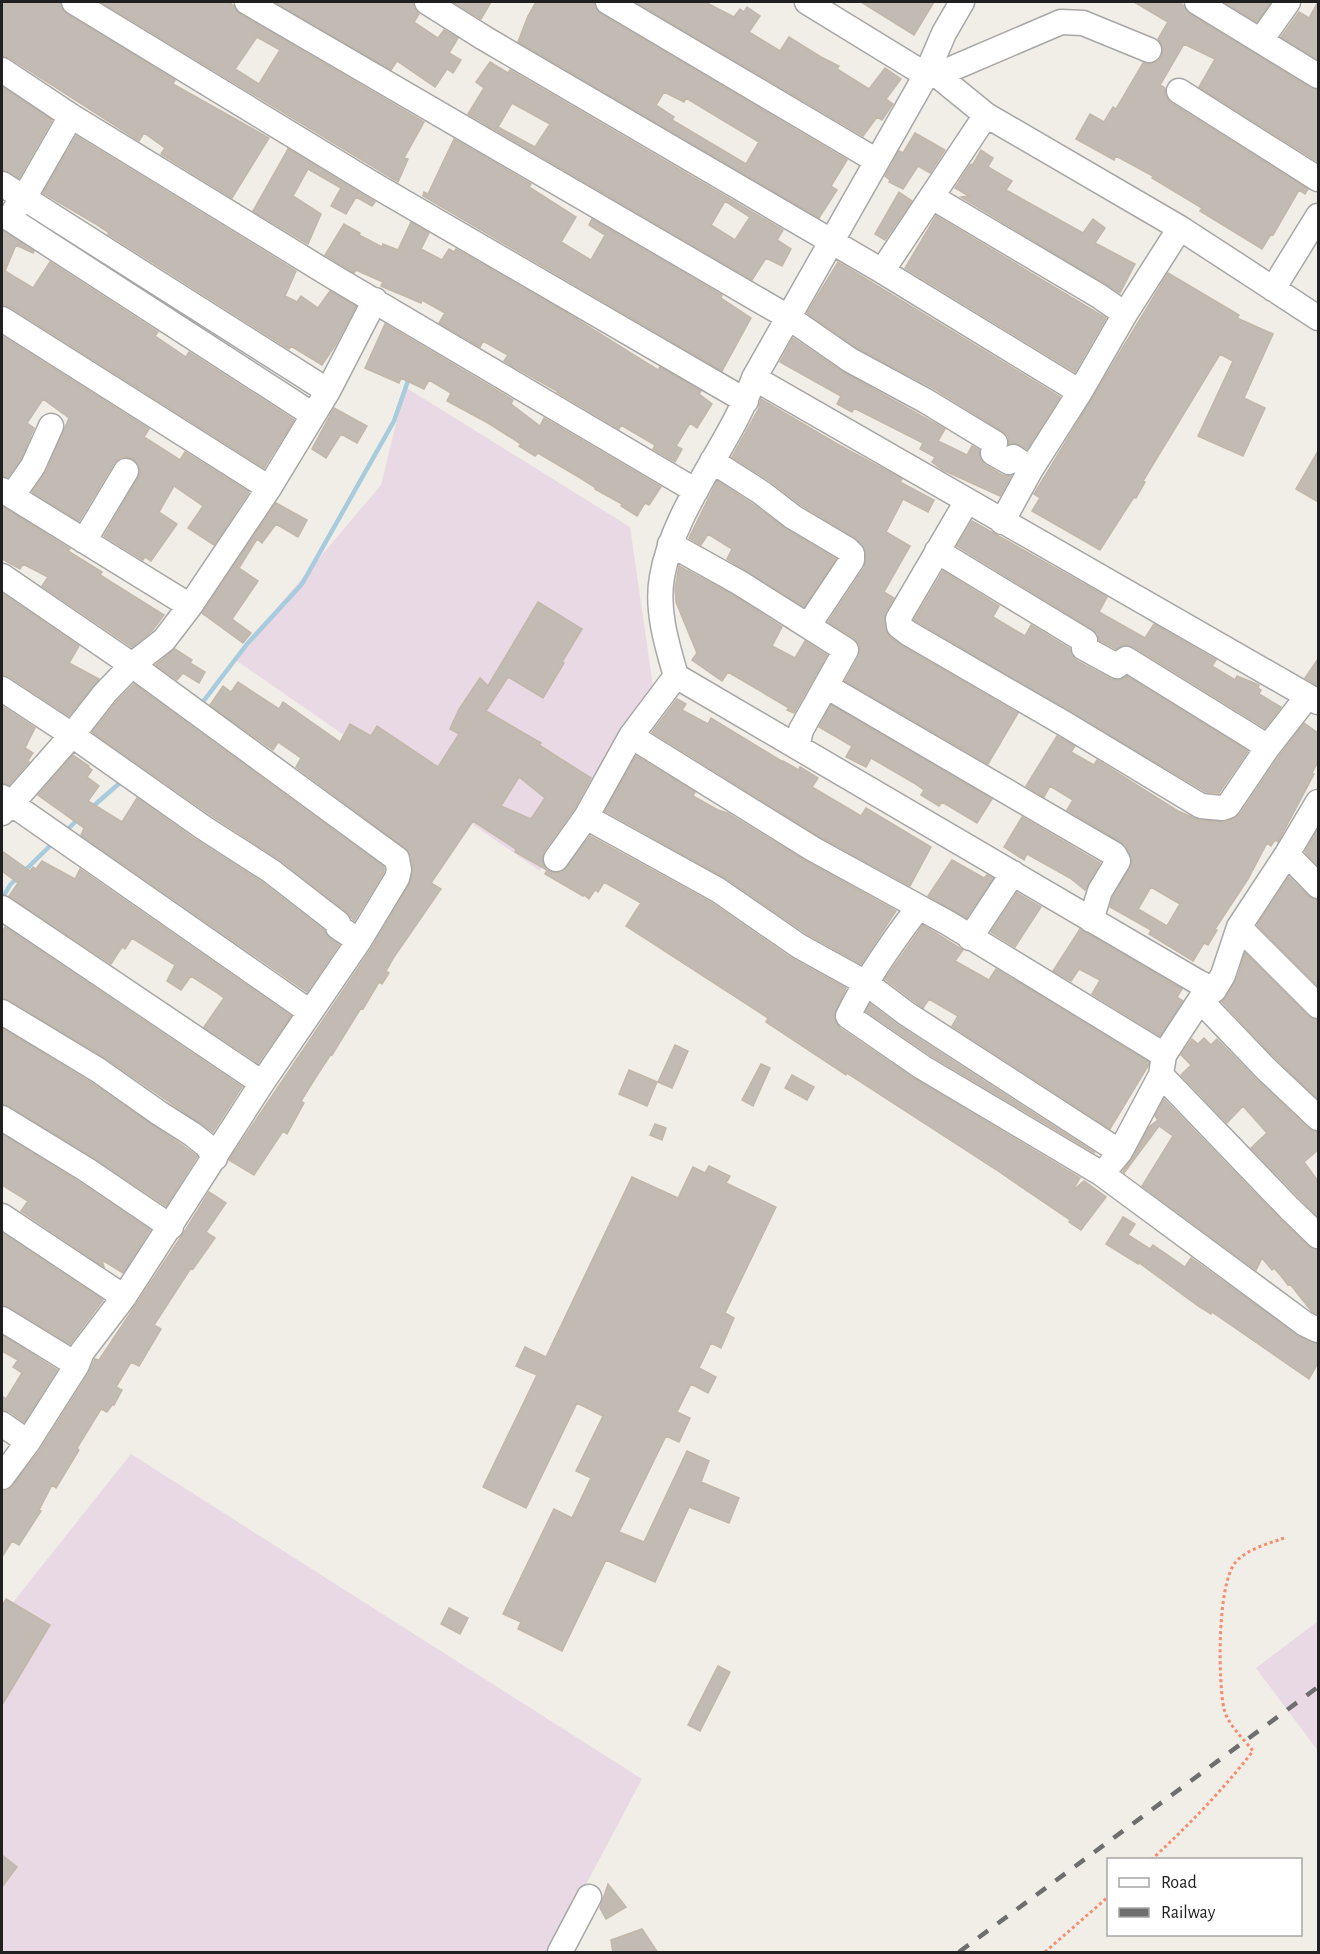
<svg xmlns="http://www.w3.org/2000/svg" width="1320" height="1954" font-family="'Alegreya Sans',sans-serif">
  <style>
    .industrial { fill: #e9d9e4 }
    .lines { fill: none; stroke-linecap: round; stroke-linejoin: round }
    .stream { stroke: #a8cbdd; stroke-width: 4.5 }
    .building { fill: #c1bbb3; stroke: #c2b7a9; stroke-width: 1.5; fill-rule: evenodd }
    .minor-casing { stroke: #a7a7a7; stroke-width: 27 }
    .path { stroke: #f78c71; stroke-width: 3; stroke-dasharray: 3 3; stroke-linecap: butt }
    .minor { stroke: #fff; stroke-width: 24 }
    .rail { stroke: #6e6e6e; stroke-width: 4.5; stroke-dasharray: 12 12; stroke-linecap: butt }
  </style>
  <rect width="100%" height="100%" fill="#f0eee7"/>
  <path class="industrial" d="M405,387L630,527L653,686L540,871L234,659L381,485Z
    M131,1454L642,1779L550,1952H2V1616Z
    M1318,1621V1751L1256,1668Z"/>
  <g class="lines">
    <path class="stream" d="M199,707L247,644L302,584L394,421L409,378
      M90,809L122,781
      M66,831L79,818
      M2,899L10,885L53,843"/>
  </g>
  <path class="building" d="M2,2H60L61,8L67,14L175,80L173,84L269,138L232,198L161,154L165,148L144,133L139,141L10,58L2,56Z
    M101,2H230L240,14L424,122L404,158L408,159L398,182ZM257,37L280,50L259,84L235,69Z
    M274,2H413L414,8L419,14L414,22L438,38L444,30L458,38L449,53L461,60L453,73L447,69L435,87L397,61L391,70Z
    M453,2H491L481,19Z
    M536,2H594L595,8L601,14L847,160L831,186L837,190L819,218L518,42L528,16ZM664,92L684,102L686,98L759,142L746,164L672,120L674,117L656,105Z
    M635,2H705L734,17L740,9L744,12L747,7L760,16L749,32L780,51L789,37L821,57L839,66L837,69L869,89L885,68L901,79L886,99L893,104L882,120L877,117L863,136Z
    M861,2H934L914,35Z
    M1134,2H1180L1190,14L1311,88L1318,90V162L1199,87L1215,59L1184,44L1160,85L1165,88L1166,97L1171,103L1308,189L1305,194L1299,190L1273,235L1271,234L1262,249L1200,211L1202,208L1152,178L1153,176L1116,156L1114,160L1076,139L1090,114L1104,122L1113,107L1116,109L1143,63L1151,64L1158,61L1162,56L1163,48L1158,39L1168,22Z
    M1223,2H1271L1257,22Z
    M1318,2V60L1281,37L1299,12L1309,18Z
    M490,62L508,73L510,70L783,230L777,240L791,249L782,266L766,258L752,280L468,114L484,88L476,82ZM512,103L550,124L535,147L498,127ZM725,201L750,217L735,240L711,225Z
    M2,87L52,120L19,178L9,172L2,170Z
    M915,133L945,150L930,173L918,166L903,189L889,182L890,180L885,176L899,151L903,153Z
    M76,136L296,271L285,296L297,302L301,296L318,308L330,291L356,306L336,344L322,365L291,346L289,349L108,234L109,233L94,223L43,193Z
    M454,139L531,184L529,187L576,217L561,242L591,260L605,235L589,225L592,219L722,295L721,298L751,318L722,371L423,196L424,192L428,194Z
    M288,149L375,202L372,206L356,197L346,214L331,206L341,188L308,169L293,196L321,214L308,244L253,211Z
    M981,150L993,158L988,167L1012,181L1006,190L1083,233L1093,219L1105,228L1095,243L1135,264L1120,293L961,197L969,196L955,188L970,165L973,164Z
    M899,192L912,201L885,240L875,234Z
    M936,216L1106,318L1075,372L905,268Z
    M411,222L429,233L421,249L442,260L449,249L454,252L456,249L565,312L658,370L660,367L701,391L699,394L712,404L697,428L690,423L676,446L682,449L675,462L653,449L655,445L621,425L619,429L557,392V391L504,361L508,355L483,341L480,347L439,323L445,313L422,300L421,303L381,286L383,282L356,270L354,273L325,255L344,224L360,233L359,235L382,247L383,244L398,250Z
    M2,230L34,251L33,253L16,245L5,271L33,288L50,262L158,332L155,336L186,357L189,352L294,420L264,468L10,307L2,305Z
    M838,262L1060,397L1027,449L1015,443L1009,444L1008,437L1002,431L933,388L857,348L807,313Z
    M1168,273L1239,315L1237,318L1273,334L1244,398L1265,408L1243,456L1198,436L1233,361L1220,354L1143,481L1145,482L1136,498L1134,497L1100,550L1032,511L1040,498L1034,494Z
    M385,324L513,400L511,404L540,426L544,418L661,487L649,505L645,503L637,516L621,506L622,504L595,489L596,488L582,479L538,453L535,456L519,446L521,444L488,423L447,401L451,393L429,380L424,389L401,378L399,383L365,368Z
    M2,336L149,429L144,437L180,460L185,452L249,492L214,545L188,528L203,506L174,486L159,512L177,524L151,561L145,557L143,560L104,536L138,478L140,472L139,465L133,459L127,457L120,458L114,463L79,521L32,492L46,472L69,418L43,399L27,423L34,428L21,459L8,477L2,476Z
    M793,338L843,372L945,429L938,441L967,455L972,446L979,450L980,458L985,465L1002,475L1011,476L1000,496L943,470L932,462L935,457L920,449L923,443L854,408L852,412L837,404L841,396L780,362Z
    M761,399L839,445L902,479L900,482L934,500L928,512L903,499L886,532L910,546L884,592L894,598L885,613V628L890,637L901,645L1018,713L988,764L845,681L859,656L860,651L859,644L854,638L828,622L864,568L866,560L865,549L854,537L801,505L770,481L732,457L759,408Z
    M334,408L367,426L357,443L341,434L326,458L312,449Z
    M1318,451V502L1296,489Z
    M717,481L754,505L786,529L836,559L804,607L727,559L732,549L708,534L701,545L689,538Z
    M276,503L307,520L298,537L276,524L262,543L257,539L239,568L258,581L232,619L251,633L243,643L202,613Z
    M2,506L70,549L68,551L102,572L100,575L164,615L152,631L132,647L42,586L48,577L23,564L20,569L2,559Z
    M972,521L1107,597L1099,612L1145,638L1154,624L1216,660L1212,666L1235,680L1237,676L1259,685L1258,688L1261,690L1259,694L1281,707L1265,728L1134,647L1125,645L1116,649L1099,640L1098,634L1092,629L957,546Z
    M679,566L733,595L782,627L772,646L795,658L805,641L827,655L794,713L787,710L789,708L728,672L722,681L692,660L697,653L676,602L675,589Z
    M943,571L999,606L993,617L1025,636L1031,625L1070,649L1072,655L1077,661L1111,679L1119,680L1127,676L1248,751L1219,793L1206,792L914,620Z
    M2,593L79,646L69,663L99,679L69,716L10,677L2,675Z
    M538,602L582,629L562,662L564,663L543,698L508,677L486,711L541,743L539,745L591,778L574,809L544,851L542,858L543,864L547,870L555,873L562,872L590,836L710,902L791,958L846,988L834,1016L835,1022L840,1028L915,1079L1080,1178L1072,1191L1084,1181L1106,1197L1081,1230L1069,1222L1070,1220L998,1171L847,1073L846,1075L766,1022L768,1018L626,926L641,903L604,882L598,892L595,890L589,899L584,895L583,896L545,874L547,870L515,852L516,849L473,821L431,883L441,889L394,957L386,971L389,973L382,984L379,982L363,1009L361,1008L332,1055L331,1054L316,1077L301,1101L304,1103L287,1134L283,1131L254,1175L229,1160L371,949L409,885L413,868L411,856L405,848L296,767L301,758L278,742L273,750L210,705L223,686L231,692L238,682L279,709L283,702L340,742L350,724L371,736L377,726L438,767L459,734L450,729L459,709L480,678L488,686ZM519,777L545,798L531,819L501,806Z
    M175,649L192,660L190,663L205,672L199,683L183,673L177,680L156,665Z
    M1318,659V686L1305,678Z
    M134,684L384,867V872L354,921L347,912L280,860L212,816L92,732L116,702Z
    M677,699L686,704L682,710L708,724L711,718L783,762V761L799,770L800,767L818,778L812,787L861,816L866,808L931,847L910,886L820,837L652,732Z
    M831,705L992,799L977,823L942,802L939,806L921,795L924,790L914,783L871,758L866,767L846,757L852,746L819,727Z
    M2,706L35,728L25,748L33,753L27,762H29L9,785L2,783Z
    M1304,723L1318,733V762L1312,773L1314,774L1278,842L1275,840L1271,846L1267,843L1248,879L1215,929L1217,930L1208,945L1204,943L1193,961L1149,934L1151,930L1110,907L1113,897L1132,862L1126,846L1121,842L1067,810L1073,800L1050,786L1044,797L1026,786L1057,736L1075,746L1071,752L1094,765L1097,760L1178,811L1199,820L1226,822L1240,814L1280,755ZM1151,887L1180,904L1167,926L1138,909Z
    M73,755L89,766L88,767L92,770L87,777L99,786L88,801L122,822L137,798L196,840L263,883L325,931L330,938L339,945L307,992L81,835L84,828L38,795Z
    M636,756L695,792L693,796L718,810L727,813L806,861L896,911L861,964L807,934L725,878L605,811Z
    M1022,817L1100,863L1085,890L1070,878L1027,854L1024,860L1004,847Z
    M1318,829V866L1305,852Z
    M2,851L30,871L33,867L36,869L42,861L75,879L80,869L291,1016L258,1063L204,1027L224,998L216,992L191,976L181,990L167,981L175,965L132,938L125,949L122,947L111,964L9,896L18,883L2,871Z
    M952,860L984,878L987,875L993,878L966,918L928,896Z
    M1289,877L1308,896L1318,900V986L1257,925Z
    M1017,893L1041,907L1015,947L991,932Z
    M923,925L963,950L955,961L989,980L996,969L1149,1062L1148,1066L1110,1129L952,1026L958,1016L929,999L923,1008L885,979Z
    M5,927L242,1087L213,1132L105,1058L9,1000L2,998V932Z
    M1080,929L1182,989L1177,997L1183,1001L1160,1036L1092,994L1100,980L1079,969L1071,981L1053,971Z
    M1245,953L1308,1016L1318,1020V1099L1275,1058L1222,1002L1238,976Z
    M870,1004L899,1026L1095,1153L930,1055L866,1011Z
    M2,1028L90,1082L196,1155L197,1157L166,1206L94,1158L9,1106L2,1104Z
    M1204,1038L1211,1045L1217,1039L1255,1078L1308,1128L1318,1132V1150L1304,1162L1318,1181V1217L1251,1148L1267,1133L1243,1106L1227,1123L1181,1075L1191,1065L1181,1055L1192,1039L1198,1044Z
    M675,1045L688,1051L672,1088L658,1082Z
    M761,1064L770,1068L753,1106L742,1100Z
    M629,1070L657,1082L647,1106L619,1094Z
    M792,1075L814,1087L807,1100L785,1088Z
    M1164,1099L1279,1218L1308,1246L1318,1250V1315L1312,1312L1290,1284L1288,1285L1281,1276L1274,1268L1272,1270L1262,1258L1256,1270L1142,1186L1173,1136L1159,1126L1124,1173L1123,1171L1132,1159L1149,1127L1158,1120L1155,1116Z
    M655,1124L666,1128L662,1140L650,1135Z
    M2,1134L79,1182L150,1230L123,1273L102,1260L104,1267L21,1211L28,1201L2,1185Z
    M709,1166L730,1176L726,1183L776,1207L725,1313L734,1318L721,1348L711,1343L699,1368L716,1377L708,1393L691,1384L677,1412L690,1418L679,1442L666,1436L619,1532L644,1542L687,1451L709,1461L701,1482L739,1498L729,1523L689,1507L655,1582L606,1560L562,1651L518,1629L521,1622L503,1614L554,1509L572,1518L591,1478L576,1471L603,1416L577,1403L526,1508L483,1487L537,1375L516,1366L525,1347L546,1357L632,1177L678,1198L693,1167L705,1173Z
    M209,1192L226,1203L206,1232L215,1238L193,1269L191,1268L154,1325L161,1329L139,1366L131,1362L116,1387L122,1390L114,1405H112L107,1412L101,1409L77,1448L79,1450L56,1488L52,1485L39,1510L41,1511L19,1545L12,1541L2,1557V1491L8,1490L13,1485L40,1450L89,1373L95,1359L99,1360L183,1234Z
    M1123,1217L1135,1224L1128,1235L1150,1249L1153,1245L1185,1267L1191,1258L1297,1335L1318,1344V1363L1309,1379L1212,1312L1211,1314L1198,1306L1138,1262V1264L1106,1244Z
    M2,1233L103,1300L70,1344L9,1307L2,1305Z
    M2,1335L57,1370L24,1422L10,1412L2,1410V1396L6,1399L22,1373L13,1367L18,1360L2,1351Z
    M6,1599L50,1625L2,1705V1606Z
    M449,1608L468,1618L460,1634L441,1624Z
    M718,1666L730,1672L700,1731L688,1725Z
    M2,1855L17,1867L2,1887Z
    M608,1884L626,1907L606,1919L600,1908Z
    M642,1929L658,1953H613L611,1940Z"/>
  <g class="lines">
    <g class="minor-casing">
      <path id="minor" d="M74,2L371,183L746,401
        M247,2L788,317L850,360L926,401L995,443L993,453L1009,462L1013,457L1031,469
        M427,2L484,38L882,271L1080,392
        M608,2L877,161
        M807,2L926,75H937L986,115L1180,228L1318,318
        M962,2L944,33L926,75L754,378C731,445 674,506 662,577C656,610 667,645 676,676L1198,982L1214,990
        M1197,2L1318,76
        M1261,40L1288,2
        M2,70L71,116L332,276L696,491
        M937,75L1061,22L1083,23L1149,50
        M1179,91L1318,179
        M2,184L328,391
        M932,197L1099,296L1125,314
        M15,209L24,198L71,116
        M7,217L313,415
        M882,271L986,115
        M1273,289L1318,216
        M2,319L269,488
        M754,378L1318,702
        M712,461L762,493L793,517L847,549L852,554V560L808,626
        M2,490L190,606
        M12,496L33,466L51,426
        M967,501L898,619L899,626L908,633L1065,724L1201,806L1222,808L1228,806L1268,747L1307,697
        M1002,522L1031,469L1080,392L1125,314L1180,228
        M84,541L126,471
        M670,544L740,583L846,650L801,730L797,747
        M937,551L1085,641L1084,648L1117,666L1126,659L1268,747
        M2,576L132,665L397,859L399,870L397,878L359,941L262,1083L124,1297L82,1352L77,1365L28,1442L2,1477
        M826,686L1114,854L1118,861L1100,891L1091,920
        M2,689L72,735L204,828L271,871L338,923V927L359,941
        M631,736L813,849L948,923L1164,1055
        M2,797L310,1012
        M2,813L12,803L72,735L105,693L132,665L164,640L190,606L269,488L328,391L375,300
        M586,817L718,890L799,946L866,983L907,1014L1120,1152
        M1287,854L1318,886
        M556,859L586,817L631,736L676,676
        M2,908L262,1083
        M918,908C892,942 867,977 848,1016L922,1067L1102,1174L1305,1324L1318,1330
        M1239,927L1318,1006
        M970,938L1013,873
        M1200,1000L1265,1068L1318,1118
        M2,1012L98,1070L159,1113L192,1134L206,1145L215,1158
        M1161,1075L1289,1208L1318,1236
        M2,1118L87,1170L171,1227
        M1111,1163L1120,1152L1161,1075L1164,1055L1200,1000L1214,990L1223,975L1239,927L1287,854L1318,802
        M2,1216L124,1297
        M2,1319L77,1365
        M2,1424L28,1442
        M560,1952L589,1897"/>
    </g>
    <path class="path" d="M1151,1860C1189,1825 1222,1791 1253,1751C1243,1738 1228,1725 1224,1709C1218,1681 1217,1586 1235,1563C1246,1549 1268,1544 1284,1538
      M1045,1952L1108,1897"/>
    <use href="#minor" class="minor"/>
    <path class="rail" d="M959,1952L1318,1687"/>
  </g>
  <rect width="1320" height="1954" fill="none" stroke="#202020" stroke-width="6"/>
  <rect x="1107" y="1858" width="195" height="78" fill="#ffffff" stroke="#a6a6a6" stroke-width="1.5"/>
  <rect x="1119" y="1878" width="30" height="9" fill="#ffffff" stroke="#a6a6a6" stroke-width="1.5"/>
  <text x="1161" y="1888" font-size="18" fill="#202020">Road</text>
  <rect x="1119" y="1908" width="30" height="9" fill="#6e6e6e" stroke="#a6a6a6" stroke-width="1.5"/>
  <text x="1161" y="1918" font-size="18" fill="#202020">Railway</text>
</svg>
